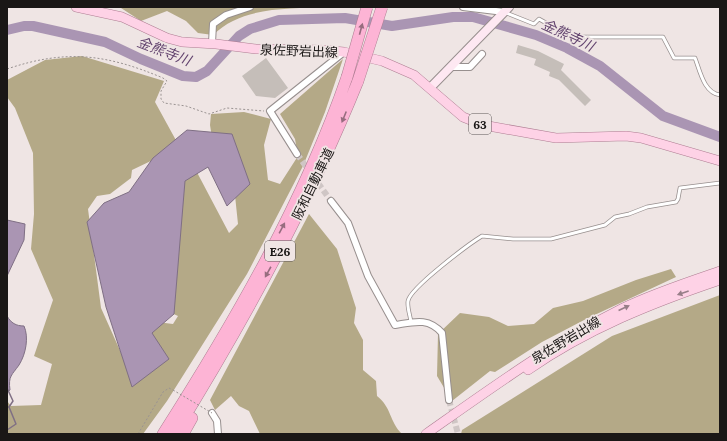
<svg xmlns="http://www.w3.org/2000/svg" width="727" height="441" font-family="Lora,'Noto Sans JP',serif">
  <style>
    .forest { fill: #b4a987 }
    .water { fill: #aa95b3; stroke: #7f6f84 }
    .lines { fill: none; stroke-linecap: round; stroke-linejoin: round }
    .stream { stroke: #7f6f84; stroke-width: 1.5 }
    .river { stroke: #aa95b3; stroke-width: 10 }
    .building { fill: #c5beb9 }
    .street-tunnel { stroke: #cfc6c5; stroke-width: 6; stroke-dasharray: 6 3; stroke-linecap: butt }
    .lane-casing { stroke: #978f8e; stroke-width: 4.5 }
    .street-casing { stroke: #978f8e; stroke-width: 8 }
    .secondary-casing { stroke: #978f8e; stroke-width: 10 }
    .primary-casing { stroke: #ae7d92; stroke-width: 10 }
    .highway-casing { stroke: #ae7d92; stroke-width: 12 }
    .path { stroke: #9a9392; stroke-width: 1; stroke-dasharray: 2 2; stroke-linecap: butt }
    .lane { stroke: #fff; stroke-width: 3 }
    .street { stroke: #fff; stroke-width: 6 }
    .secondary { stroke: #fee8f2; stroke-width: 8 }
    .primary { stroke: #fed2e6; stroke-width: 9 }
    .highway { stroke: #fdb4d5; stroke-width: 11 }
    .highway-bridge-casing { stroke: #ae7d92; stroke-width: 12; stroke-linecap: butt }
    .path-bridge { stroke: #9a9392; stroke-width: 1; stroke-dasharray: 2 2; stroke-linecap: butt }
    .highway-bridge { stroke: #fdb4d5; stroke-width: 11 }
    .oneway { fill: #976d7f }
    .oneway2 { fill: #977e88 }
    .labels { text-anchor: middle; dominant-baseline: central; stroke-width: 3.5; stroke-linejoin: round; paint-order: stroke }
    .shield { fill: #efe5e4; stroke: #5a5554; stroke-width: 1 }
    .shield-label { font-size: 12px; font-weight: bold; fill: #1a1716 }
    .street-label { font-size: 13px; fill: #1a1716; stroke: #efe5e4 }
    .water-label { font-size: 14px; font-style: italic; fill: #63446f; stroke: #efe5e4 }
  </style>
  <rect width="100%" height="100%" fill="#efe5e4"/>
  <path class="forest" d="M117,7H326C289,9 242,6 213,35L198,33L186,21L167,11L141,21L121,8Z
    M82,56L164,81L155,102L178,144L155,159L132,170L131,178L110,194L97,196L88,209L101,308L135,384L144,335L149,321L173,324L178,316L156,306L149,252L191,161L229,233L238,224L234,186L213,144L210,125L211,114L244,112L271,119L264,145L268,180L280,184L298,156L295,139L280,114L343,59L325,112L303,166L247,274L167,401L143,434H7V401L11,406L41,405L52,364L34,356L53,300L31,249L34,214L33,153L15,108L7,97V80L45,60Z
    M309,214L337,249L356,308L354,323L363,340V370L376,381L377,396C392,408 389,421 402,434H260L249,411L239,406L231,396L215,410L210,400Z
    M671,269L676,277L586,319L542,342L495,372L490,371L452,401L437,376L438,334L460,313L489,317L508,326L534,324L553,308L583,301L636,280Z
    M720,295V434H461L462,430L612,336Z"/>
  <path class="water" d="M187,130L232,134L250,184L227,206L208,167L185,181L174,314L152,333L169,359L132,387L106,307L87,222L104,203L129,192L153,158Z
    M7,220L25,224L24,240L7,276Z
    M7,316C11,323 16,326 24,326C29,337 26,354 19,365C12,375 8,376 10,390L7,392Z"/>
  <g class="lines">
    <path class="stream" d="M7,388L13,401L9,407
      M7,407H9L16,424L7,430"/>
    <path class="river" d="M7,30L24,26H33L105,42L141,59L183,76L196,77L207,71L239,36L250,29L279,20L345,18L392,26L453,17H473L536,35L567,48L600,66L663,116L720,137"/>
  </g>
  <path class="building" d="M518,45L538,51L564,64L561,70L591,100L585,106L559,80L549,76L550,72L534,65L536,59L516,53Z
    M266,58L288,88L275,98L256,96L242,76Z"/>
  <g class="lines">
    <path class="street-tunnel" d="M297,154L331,201
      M449,400L458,434"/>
    <g class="lane-casing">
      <path id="lane" d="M504,12L534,24L539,19L571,37H663L674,58H695C700,71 704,93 720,95
        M411,322C410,315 407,307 408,301C410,288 469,244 482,236L513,239H551L605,225L615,217L629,214L647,207L676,202L678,199L680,188L720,183"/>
    </g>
    <g class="street-casing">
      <path id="street" d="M463,7L504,12
        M212,43L213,24L226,15L250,7
        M451,67H470L482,54
        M297,154L270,111L344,52
        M331,201L348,223L368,276L395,325C414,322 428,317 442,333L449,400
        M212,413L217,421L218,434"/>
    </g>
    <g class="secondary-casing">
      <path id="secondary" d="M430,88L509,7"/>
    </g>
    <g class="primary-casing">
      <path id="primary" d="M76,7L122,17L167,38L182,42L216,44L256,49L324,50L344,52L382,61L414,75L463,117L483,125L556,138L626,136L641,138L720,161
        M528,370C587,329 652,303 720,280
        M426,434C490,389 553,343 623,308C654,293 688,282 720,271"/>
    </g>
    <g class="highway-casing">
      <path id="highway" d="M163,434C235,321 303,204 347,77
        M174,434C244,321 308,205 358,81
        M183,434L192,418"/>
    </g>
    <path class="path" d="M7,69C66,49 106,54 163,78L167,81L161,91V99L164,103L186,106L209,114L227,108L264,111
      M138,434L163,392L169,388L173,390"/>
    <use href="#lane" class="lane"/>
    <use href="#street" class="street"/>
    <use href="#secondary" class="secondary"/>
    <use href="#primary" class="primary"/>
    <use href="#highway" class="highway"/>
    <g class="highway-bridge-casing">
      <path id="highway-bridge" d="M347,77L367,7
        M358,81L382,7"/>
    </g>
    <path class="path-bridge" d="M173,390L212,413"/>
    <use href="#highway-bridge" class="highway-bridge"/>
  </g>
  <defs><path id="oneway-solid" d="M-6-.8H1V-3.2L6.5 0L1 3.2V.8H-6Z"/></defs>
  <g class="oneway">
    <use href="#oneway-solid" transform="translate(361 29) rotate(-75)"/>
    <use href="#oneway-solid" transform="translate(344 117) rotate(112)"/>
    <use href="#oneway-solid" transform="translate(282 228) rotate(-62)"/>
    <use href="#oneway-solid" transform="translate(268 272) rotate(119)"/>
  </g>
  <g class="oneway2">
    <use href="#oneway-solid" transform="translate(683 293) rotate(161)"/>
    <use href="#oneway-solid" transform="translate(624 308) rotate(-25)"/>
  </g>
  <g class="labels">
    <g class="shield">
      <rect x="469" y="114" width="22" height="20" rx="3"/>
      <rect x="265" y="241" width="30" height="20" rx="3"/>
    </g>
    <g class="shield-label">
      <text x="480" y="124">63</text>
      <text x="280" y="251">E26</text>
    </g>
    <g class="street-label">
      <text transform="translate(299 51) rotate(2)">泉佐野岩出線</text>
      <text transform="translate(313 184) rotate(-64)">阪和自動車道</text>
      <text transform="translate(566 340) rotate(-31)">泉佐野岩出線</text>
    </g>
    <g class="water-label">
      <text transform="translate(568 35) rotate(25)">金熊寺川</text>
      <text transform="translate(164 51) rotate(21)">金熊寺川</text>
    </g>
  </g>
  <rect width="727" height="441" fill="none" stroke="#1a1716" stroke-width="16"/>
</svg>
